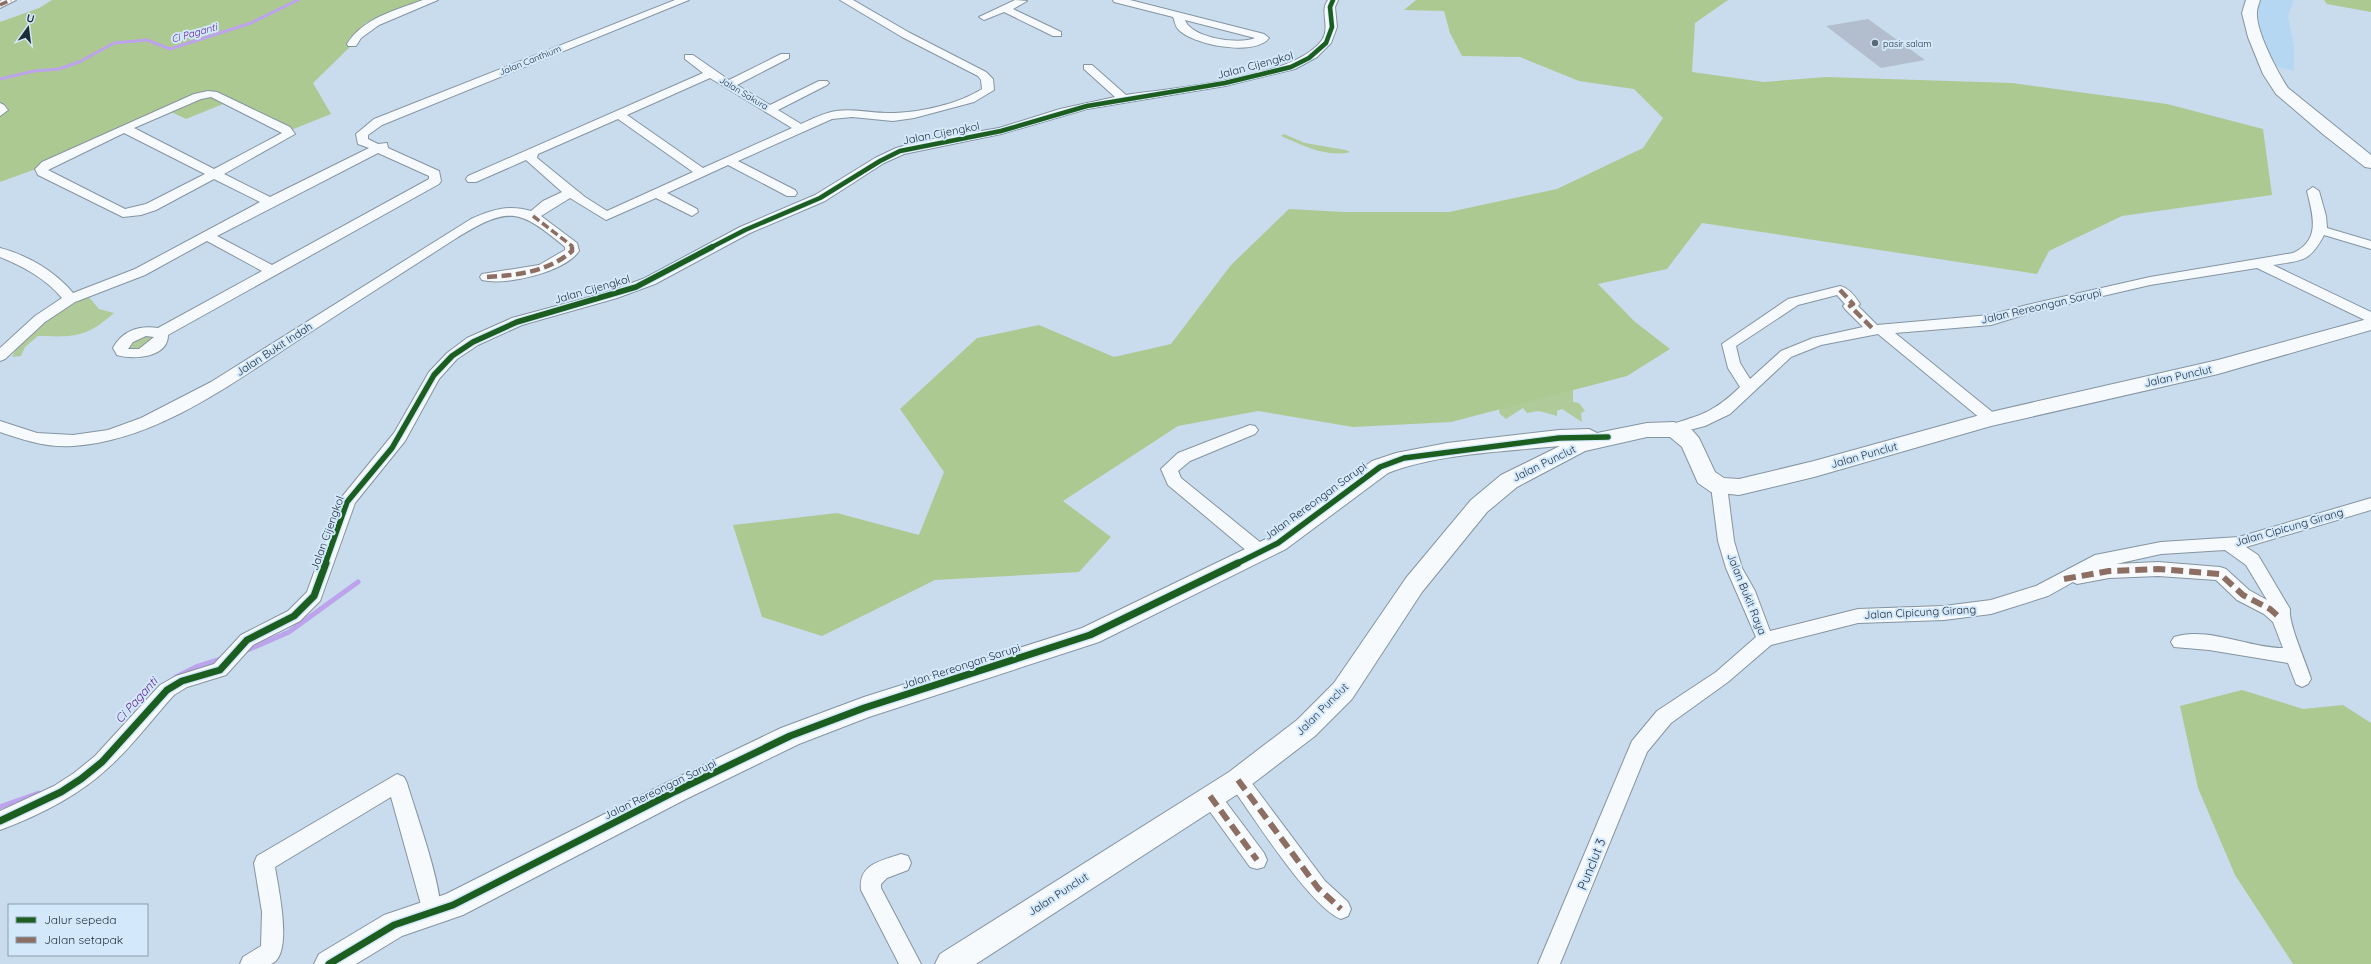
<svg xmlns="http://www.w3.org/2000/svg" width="2371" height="964" font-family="Quicksand,sans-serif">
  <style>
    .built { fill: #b6d7f2 }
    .green { fill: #b0cb99 }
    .forest { fill: #adc992 }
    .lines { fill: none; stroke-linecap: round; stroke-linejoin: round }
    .stream-far1 { stroke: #bca3ec; stroke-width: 3 }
    .stream { stroke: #bca3ec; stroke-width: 5 }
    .building { fill: #b2becd }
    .street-casing { stroke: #8594a1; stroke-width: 2 }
    .secondary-casing { stroke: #8594a1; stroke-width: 2 }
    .street { fill: #f7fafc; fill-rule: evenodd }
    .secondary { fill: #f7fafc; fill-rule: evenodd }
    .quiet-far2 { stroke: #8d6e63; stroke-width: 3.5; stroke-dasharray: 8 3.5; stroke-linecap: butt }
    .quiet-far1 { stroke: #8d6e63; stroke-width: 4.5; stroke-dasharray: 10 4.5; stroke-linecap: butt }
    .quiet { stroke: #8d6e63; stroke-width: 6; stroke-dasharray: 12 6; stroke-linecap: butt }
    .cycleway-far2-casing { stroke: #d3e9fb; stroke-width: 6 }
    .cycleway-far1-casing { stroke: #d3e9fb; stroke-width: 8 }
    .cycleway-casing { stroke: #d3e9fb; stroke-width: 10 }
    .cycleway-far2 { stroke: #1b5e20; stroke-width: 4.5 }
    .cycleway-far1 { stroke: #1b5e20; stroke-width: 5.5 }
    .cycleway { stroke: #1b5e20; stroke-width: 7 }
    .poi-dot { fill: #596976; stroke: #d3e9fb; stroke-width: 1.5 }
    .labels { text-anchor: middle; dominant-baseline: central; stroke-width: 4; stroke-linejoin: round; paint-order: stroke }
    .far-poi-label { font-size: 9px; fill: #1d2b36; stroke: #d3e9fb; text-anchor: start }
    .far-street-label { font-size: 9px; fill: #1d2b36; stroke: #d3e9fb }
    .far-water-label { font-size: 10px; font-style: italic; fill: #602194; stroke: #d3e9fb }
    .street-label { font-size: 11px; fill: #1d2b36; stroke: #d3e9fb }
    .water-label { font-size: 12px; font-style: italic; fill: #602194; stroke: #d3e9fb }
    .near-street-label { font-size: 13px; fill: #1d2b36; stroke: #d3e9fb }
  </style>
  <rect width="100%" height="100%" fill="#c8dced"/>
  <path class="built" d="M2243,0H2294L2288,16L2294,47V71L2263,63Z"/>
  <path class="green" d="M1284,134L1305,143L1346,150L1350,152C1326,158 1302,145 1281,136Z
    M88,296L99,309L114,313C86,338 74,337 38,336L25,347L21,356L12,357C26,329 61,310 88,296Z
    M145,336L155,338L147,349H128V346L131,342Z
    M1573,390V402L1579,403L1585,411L1581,413L1582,422L1562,409L1557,411V416L1539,411L1527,413L1523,408L1506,419L1500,414L1498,406Z"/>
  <path class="forest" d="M52,0H422L365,23L351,46L313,83L331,114L286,132L228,102L186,119L167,110L36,169L0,182V22L39,8Z
    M1416,0H1728L1695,23L1692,72L1764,82L1826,77L2012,83L2167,104L2263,129L2272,195L2122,216L2049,251L2037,274L1702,223L1667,269L1598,284L1634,321L1670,349L1627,376L1451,422L1353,427L1258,411L1178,426L1063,501L1111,537L1079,572L935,580L822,636L762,617L733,525L837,513L919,535L944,472L900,409L977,338L1039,325L1114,357L1171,344L1231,265L1289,209L1345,212H1449L1557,189L1643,148L1663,118L1634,89L1579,81L1520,57L1462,56L1450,33L1444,11L1404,10Z
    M2324,0H2371V12L2327,4Z
    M2242,690L2303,709L2343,705L2371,723V964H2293L2235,875L2198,788L2180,706Z"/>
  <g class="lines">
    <path class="stream-far1" d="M0,79L34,71L59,69L79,62L114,43L147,40L170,49L251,23L298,0"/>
    <path class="stream" d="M243,652L289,632L358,582
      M176,677L196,667L221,659
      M0,807L39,793"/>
  </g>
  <path class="building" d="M1868,19L1925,60L1881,68L1826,26Z"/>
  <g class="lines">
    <g class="street-casing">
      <path id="street" d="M2,0H16L0,8V1Z
        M423,0H438L379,25L361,38L356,46H348L347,44C363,18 396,10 423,0Z
        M675,0H689L382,125L368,135V139L378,144L387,143L388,148L439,171L441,181L439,184L168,335C168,358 133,360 117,355L113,348C122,331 139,325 158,328L262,271L207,241L145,275L75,302L45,322L5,359L0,361V348L35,316L62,298C45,278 24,267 0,257V248C27,255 55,271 73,293L135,269L260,202L214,179L156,210L141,215L123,217L38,175L35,169L42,162L194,94L208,91L217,92L290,127L295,134L224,174L270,197L369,148L358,144L356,134L374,119ZM211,97L282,133L214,169L134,128L201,99ZM124,133L205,174L146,204L125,209L48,170ZM378,153L429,176V179L272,265L217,236ZM146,336L154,337L139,349H128L133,342Z
        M840,0H853L910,33L986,72L993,79L994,90L974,102L914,118L893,121L852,117L832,119L738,161L795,190L797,193L795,196H787L728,165L667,193L697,209L698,212L692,216L656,198L606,220L570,198L541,216L577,243L579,251C565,272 506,286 482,280L480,277L482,274L539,265L565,250V247C518,208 509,206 455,239C404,272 353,304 303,337C234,382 158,440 73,446C47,448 24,440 0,432V421L37,433L73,435L108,430L141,418L211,382L471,219C491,210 509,204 531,211L543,201L562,192L526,160L476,182H468L466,179L468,176L703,73L685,59V55H693L729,80L781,54H789V58L737,85L770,105L819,81H827L829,83L827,85L778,110L801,124C812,119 823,113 836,111C855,108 874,114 894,113C922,112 958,104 982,89L981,80L978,76L902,37ZM710,78L792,128L703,168L627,115ZM618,119L693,172L607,211L585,197L537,158L538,154Z
        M1015,0L1027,1L1013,9L1061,32V36H1053L1004,12L984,20L979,17Z
        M1113,0H1130L1264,34L1269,38C1255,57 1192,45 1178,29C1175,26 1175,21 1173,17L1114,2ZM1185,20L1255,38C1239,45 1191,38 1185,20Z
        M1328,0H1338L1335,7L1337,27L1331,43L1317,57L1295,69L1225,86L1087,109L1001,134L904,154L884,163L825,201L750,233L655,284L617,298L522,325L478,345L457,359L439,379L405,441L355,503L320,601L300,621L253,645L226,675L187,687L174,695C152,719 132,747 108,768C78,796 38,816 0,830V811L54,786L74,773L95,756L160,685L176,676L214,664L241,635L288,611L307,592L341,498L394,433L429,372L447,353L467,338L512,318L608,292L645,278L740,227L815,195L875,158L896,148L922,141L999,128L1060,109L1115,97L1084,69V65H1092L1126,95C1172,88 1294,79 1322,40C1331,27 1319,11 1328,0Z
        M0,103L4,105L8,110L0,116Z
        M2313,187L2319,191L2326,216L2327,228L2371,241V249L2324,235C2309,263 2302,260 2273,265L2371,312V323L2257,268L2150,285L2030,313L1991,325L1895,333L1996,415L1999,419L1996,423H1986L1878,334L1821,345L1791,357L1730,414L1705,426L1674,434L1669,433L1666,429L1669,425C1702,415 1714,412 1740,387L1728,368L1722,344L1788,299L1840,286C1849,288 1855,296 1860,304L1858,306L1877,325L1990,315L2027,305L2150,277L2293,253C2321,240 2313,216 2307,191ZM1837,295L1845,304L1843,306L1845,309L1863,327L1813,338L1781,351L1750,379L1740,363L1736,346L1798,305Z
        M1250,425L1255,426L1258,430L1255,434L1190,461L1178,471L1181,478L1266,547L1268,552L1266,557L1260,558L1254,557L1168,485L1161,469L1178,453Z
        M1719,480L1725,482L1727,486L1734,541L1742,568L1755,591L1770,631L1858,609L1944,606L1991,600L2036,586L2095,555L2161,542L2239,537L2371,498V510L2246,547L2258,555L2290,609C2288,623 2306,662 2311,679L2308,684L2302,687L2296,684L2288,663L2209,650L2174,647L2171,642L2174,637C2206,626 2250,648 2283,648L2273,622L2264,614L2237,600L2216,580L2158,576L2109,578L2077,584L2073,582L2048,596L1991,614L1944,620L1858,623L1771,645L1728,682L1671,723L1647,752L1560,964H1538L1632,741L1657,711L1716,672L1756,637L1726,568L1718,541L1711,486L1713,482ZM2225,550L2246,565L2267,600L2249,590L2226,569L2220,567L2158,562L2116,564L2161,554Z
        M1238,771L1245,774L1325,881L1348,902L1351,909L1348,916L1341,919C1310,907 1253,816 1231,786L1228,780L1231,774Z
        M397,774L404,777L407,783C414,808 448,900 439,919L432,922L425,919L391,797L275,867C278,887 294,956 271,964C263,964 249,964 240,964L243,957L261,946L262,912L254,863L257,856Z
        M1210,787L1217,790L1264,853L1267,860L1264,867L1257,869L1250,867L1203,802L1200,796L1203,790Z
        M901,854L908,856L911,863L908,870L887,878L881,884V888L921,964H899L861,890C858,864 881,861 901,854Z"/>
    </g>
    <g class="secondary-casing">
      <path id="secondary" d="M2246,0H2260C2259,4 2257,8 2257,12C2255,30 2278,73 2288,88L2371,155V168L2365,167L2324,135L2276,94L2263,74L2248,37L2242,13Z
        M2371,318V330L2218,374L1991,426L1814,477L1739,495L1711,492L1698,483L1682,447L1670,437H1647L1585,451L1517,487L1487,512L1422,592L1352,699L1315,736L1247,788L976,964H935L940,954L1229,772L1297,720L1334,683L1406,578L1471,500L1501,475L1560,446C1508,451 1436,454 1388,473L1286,549L1099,642L869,717L799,744L686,799L463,915L402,936L356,964H314L319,954L384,915L446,894L666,783L781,728L864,697L1082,628L1270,537L1372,461L1396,453L1447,443L1559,430L1589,429L1597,433L1647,423L1674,422L1692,430L1699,438L1715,472L1724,478L1739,479L1814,461L1991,412L2218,360Z"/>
    </g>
    <use href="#street" class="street"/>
    <use href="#secondary" class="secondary"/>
    <path class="quiet-far2" d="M0,5L11,0
      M533,216L572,246V248"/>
    <path class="quiet-far1" d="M487,277C518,275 548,272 572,251V247
      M1840,290L1853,304L1850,306L1874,330"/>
    <path class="quiet" d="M2064,579L2109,571L2158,569L2220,574L2243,595L2270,609L2280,618
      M1238,780L1318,888L1341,909
      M1210,796L1257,860"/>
    <g class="cycleway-far2-casing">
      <path id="cycleway-far2" d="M710,248L745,230L820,198L880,161L900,151L1001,131L1087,106L1225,83L1291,67L1309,58L1326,43L1332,27L1330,7L1333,0"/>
    </g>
    <g class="cycleway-far1-casing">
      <path id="cycleway-far1" d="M325,564L347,502L392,448L434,375L452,356L473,342L517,322L636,287L712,247
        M1236,564L1278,543L1380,467L1404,458L1559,438L1608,437"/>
    </g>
    <g class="cycleway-casing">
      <path id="cycleway" d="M0,821L61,792L81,779L102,762L167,690L182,681L220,670L247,640L294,616L314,596L326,563
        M329,964L394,925L453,905L676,791L790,736L864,708L1090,635L1238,563"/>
    </g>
    <use href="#cycleway-far2" class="cycleway-far2"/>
    <use href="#cycleway-far1" class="cycleway-far1"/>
    <use href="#cycleway" class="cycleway"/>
  </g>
  <circle class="poi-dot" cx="1875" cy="43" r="4"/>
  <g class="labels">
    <g class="far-poi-label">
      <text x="1883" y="43">pasir salam</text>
    </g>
    <g class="far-street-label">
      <text transform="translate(530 60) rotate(-22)">Jalan Canthium</text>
      <text transform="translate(744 93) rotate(31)">Jalan Sakura</text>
    </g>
    <g class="far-water-label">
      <text transform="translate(194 33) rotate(-16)">Ci Paganti</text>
    </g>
    <g class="street-label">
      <text transform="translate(1255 65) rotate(-15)">Jalan Cijengkol</text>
      <text transform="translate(941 133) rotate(-11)">Jalan Cijengkol</text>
      <text transform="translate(592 289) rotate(-16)">Jalan Cijengkol</text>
      <text transform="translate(2041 306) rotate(-13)">Jalan Rereongan Sarupi</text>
      <text transform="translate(274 349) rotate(-33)">Jalan Bukit Indah</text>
      <text transform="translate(2178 376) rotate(-12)">Jalan Punclut</text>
      <text transform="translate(1864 455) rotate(-16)">Jalan Punclut</text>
      <text transform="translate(1544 463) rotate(-26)">Jalan Punclut</text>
      <text transform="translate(1315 501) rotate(-36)">Jalan Rereongan Sarupi</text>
      <text transform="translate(2289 527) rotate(-16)">Jalan Cipicung Girang</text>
      <text transform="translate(327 533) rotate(-70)">Jalan Cijengkol</text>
      <text transform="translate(1747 594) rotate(68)">Jalan Bukit Raya</text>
      <text transform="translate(1920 612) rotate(-3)">Jalan Cipicung Girang</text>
      <text transform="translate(961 666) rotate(-18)">Jalan Rereongan Sarupi</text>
      <text transform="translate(1322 709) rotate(-45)">Jalan Punclut</text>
      <text transform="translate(660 789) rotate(-26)">Jalan Rereongan Sarupi</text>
      <text transform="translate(1058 894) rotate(-33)">Jalan Punclut</text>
    </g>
    <g class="water-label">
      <text transform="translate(136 700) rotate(-48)">Ci Paganti</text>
    </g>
    <g class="near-street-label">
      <text transform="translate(1591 864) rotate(-68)">Punclut 3</text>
    </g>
  </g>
  <rect x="8" y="904" width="140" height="52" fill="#d3e9fb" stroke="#8a9dac"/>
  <rect x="16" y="917" width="20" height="6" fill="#1b5e20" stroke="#8a9dac"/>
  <text x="44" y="924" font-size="12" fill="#1d2b36">Jalur sepeda</text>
  <rect x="16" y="937" width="20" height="6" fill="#8d6e63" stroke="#8a9dac"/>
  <text x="44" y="944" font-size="12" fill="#1d2b36">Jalan setapak</text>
  <g transform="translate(28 28) rotate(14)" stroke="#d3e9fb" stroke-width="3" paint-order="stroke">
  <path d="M0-3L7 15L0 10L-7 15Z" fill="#1d2b36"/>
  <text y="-6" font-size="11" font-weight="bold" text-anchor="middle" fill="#1d2b36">U</text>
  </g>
</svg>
